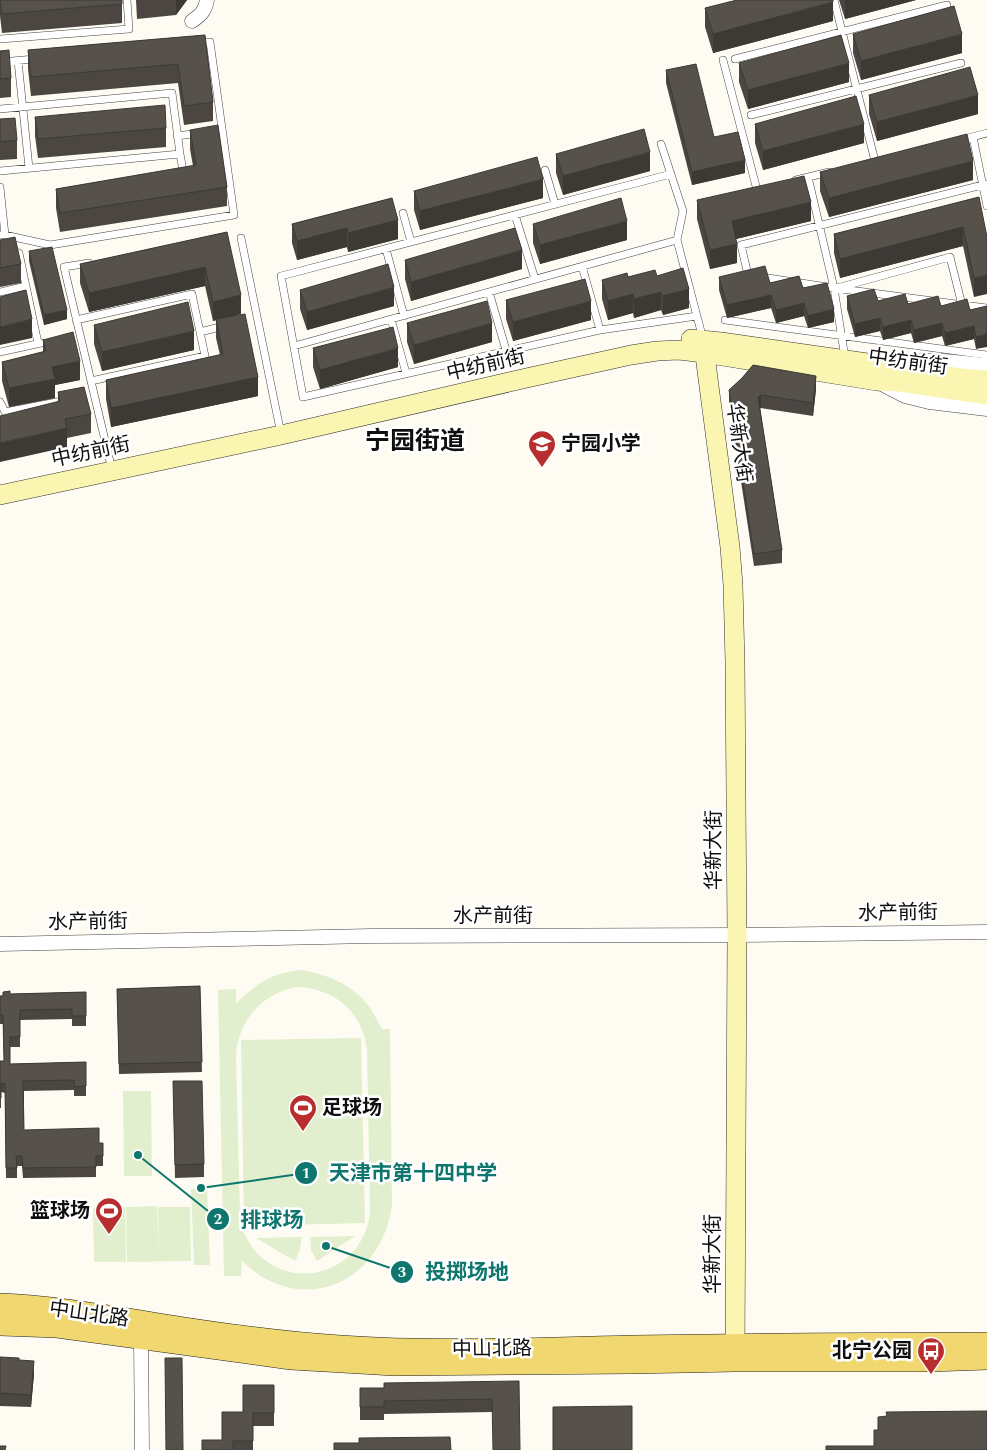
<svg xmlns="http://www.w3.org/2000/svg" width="987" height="1450" font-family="Spectral,'Noto Sans SC',serif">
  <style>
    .pitch { fill: #e2efce; fill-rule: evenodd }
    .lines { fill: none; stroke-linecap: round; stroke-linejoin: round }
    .lane-casing { stroke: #424242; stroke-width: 8 }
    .street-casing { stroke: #424242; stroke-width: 15 }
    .secondary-casing { stroke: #313131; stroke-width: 20 }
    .primary-casing { stroke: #202020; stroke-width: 22 }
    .lane { stroke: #fff; stroke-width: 7 }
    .street { stroke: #fff; stroke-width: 14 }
    .secondary { stroke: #faf5b1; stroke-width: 19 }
    .primary { stroke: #f0d770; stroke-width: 21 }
    .wall { fill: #4b4641 }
    .shaded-wall { fill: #3d3935 }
    .building { fill: #57514c; stroke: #3d3935 }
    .labels { text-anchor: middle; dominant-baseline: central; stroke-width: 5; stroke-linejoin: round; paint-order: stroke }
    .street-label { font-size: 20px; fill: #0f0f0f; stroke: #fff }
    .poi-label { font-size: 20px; font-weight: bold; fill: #0f0f0f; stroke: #fff; text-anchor: start }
    .district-label { font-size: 25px; font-weight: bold; fill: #0f0f0f; stroke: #fff }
    .leader { fill: none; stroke: #0f766e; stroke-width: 2 }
    .callout-dot { fill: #0f766e; stroke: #fff; stroke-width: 2 }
    .mark-label { font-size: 15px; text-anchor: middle; font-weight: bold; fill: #fff }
    .callout-label { font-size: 21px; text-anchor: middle; font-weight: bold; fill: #0f766e; stroke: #fff; stroke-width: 5; stroke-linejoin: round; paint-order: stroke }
  </style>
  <rect width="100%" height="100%" fill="#fefcf2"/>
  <path class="pitch" d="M301,970C326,974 352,984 368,1005C374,1013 377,1021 382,1029H390L392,1204C383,1283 301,1319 242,1261L241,1276H224L218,990L236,989V1004C254,984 274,972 301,970ZM297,987C335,989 362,1011 367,1050L370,1213C362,1279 278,1297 246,1237C242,1230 241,1223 240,1215L236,1055C239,1020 262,993 297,987Z
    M361,1038L365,1223L244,1226L241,1040Z
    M123,1091H151L152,1176H124Z
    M207,1188L210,1265H194L191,1189Z
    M157,1206L159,1255L158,1207H190L191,1261L127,1262L126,1207Z
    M125,1207L126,1262H94L93,1208Z
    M355,1236L317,1261L311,1250L310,1237Z
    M302,1237L300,1250L295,1261L256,1238Z"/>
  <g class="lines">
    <g class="lane-casing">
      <path id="lane" d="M834,0L875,161
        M0,39L129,29L127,0
        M735,59L947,5
        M723,60L757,190
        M18,61L29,168
        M0,62L35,59
        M0,109L172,93L180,154L0,171
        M751,115L961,63
        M177,136L199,133
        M973,137L987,206
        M961,140L987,133
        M661,144L683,211L677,240L703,339
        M180,154L184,176
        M545,170L555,204
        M671,174L281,276L303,397L600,330L697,316
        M808,177L834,288L845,358
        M796,180L829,172
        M987,184L741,245L748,275L834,288L987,308
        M0,187L5,235
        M403,213L411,242
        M515,215L535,279
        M0,235H5L50,245L234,215L210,42L198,43
        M241,238L281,434
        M0,249L19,253L38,343
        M386,249L404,316
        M89,263L64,267L112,470
        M582,266L600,330
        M837,288L950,257L962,305
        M0,292L26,286
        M489,292L506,350
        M391,319L406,373
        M76,320L192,294L205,356L91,381
        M725,320L987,355
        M200,332L224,326
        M294,346L677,240
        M0,352L41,343
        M0,402L5,412L67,400"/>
    </g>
    <g class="street-casing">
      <path id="street" d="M192,21C201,15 205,11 207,0
        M891,364C925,357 953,362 987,365
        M880,383L905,396L929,402L987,409
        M0,944L371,936L737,935L987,932
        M141,1339L142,1450"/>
    </g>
    <g class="secondary-casing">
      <path id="secondary" d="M691,339L721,342L881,365C916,372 952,378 987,380
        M703,340L730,547L733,585L735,662L737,935L735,1360
        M0,495L281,435L531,377L631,355L657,351L679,350L704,353L877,381L900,382L987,395"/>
    </g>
    <g class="primary-casing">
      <path id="primary" d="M0,1304C52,1306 102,1315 153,1323C215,1333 278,1342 340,1346C438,1353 536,1348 634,1346C752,1344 869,1343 987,1343
        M0,1325L57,1327L291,1359L394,1365L632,1363L735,1361H931L987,1359"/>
    </g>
    <use href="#lane" class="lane"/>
    <use href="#street" class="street"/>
    <use href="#secondary" class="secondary"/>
    <use href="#primary" class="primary"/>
  </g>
  <path class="wall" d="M0,0H122V23L2,33L0,16Z
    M136,0H187L176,15L137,19Z
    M839,0H916L845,19Z
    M705,8L833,21L713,53L705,27Z
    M853,34L962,53L861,80L853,53Z
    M205,35L213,102V121L184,125L178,83L31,96L28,69V50Z
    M0,51L11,78V97L0,98Z
    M739,63L849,82L748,109L739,82Z
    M666,70L714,137L745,173L692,185L666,83Z
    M869,95L978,114L877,141L869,114Z
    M35,117L166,128V147L38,158L35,136Z
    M0,119L17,140V159L0,160Z
    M755,124L864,143L763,170L755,143Z
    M190,130L227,187V206L60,232L56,208V189L193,166L190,149Z
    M556,154L650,171L563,195L556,173Z
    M820,172L973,180L829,217L820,191Z
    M414,191L543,198L420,230L414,210Z
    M979,197L974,297L963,246L840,278L834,253V234Z
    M392,198L398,239L348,252L347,247L297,260L292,243V224Z
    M697,200L811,221L736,239L737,263L710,269L697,219Z
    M533,224L627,240L540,264L533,243Z
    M227,232L241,314L233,316L258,396L111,427L106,399V380L220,355L216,338V320L213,321L205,286L89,312L80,283V264Z
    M0,240L21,264V283L0,287Z
    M29,251L67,319L44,325L29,261Z
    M405,260L522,269L411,301L405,279Z
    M657,276L689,308L663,315L661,310L634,318L633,313L608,320L602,299V280L628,277Z
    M719,277L770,283L803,288L834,322L808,328L804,316L776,323L771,308L727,318L719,290Z
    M300,290L394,306L307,330L300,309Z
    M847,296L878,301L941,306L970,310L987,306L976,349L974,339L945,346L942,336L914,343L911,333L883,340L880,331L855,337L847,309Z
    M506,300L591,320L513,341L506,319Z
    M407,323L492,342L414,364L407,342Z
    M94,325L194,350L102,371L94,344Z
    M43,340L80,380L55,385V398L9,407L2,381V362L43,352Z
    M313,348L398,367L320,389L313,367Z
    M816,389L813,416L761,408H760L782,550V563L754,566L729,403V390Z
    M58,392L91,414V433L67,438V447L58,402Z
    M200,986L202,1072L119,1074L117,989Z
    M86,992V1026H72V1019L20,1020V1047H10V1064L86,1062V1096H74V1090L24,1091V1130L99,1143H103V1166H96V1177L23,1178L22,1166H17V1178H6L5,1093L1,1092V1108H0V1061H4L3,1024H0V996L10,994Z
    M173,1081L204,1164V1177L175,1178Z
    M0,1357L19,1360L34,1374L31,1407L0,1406Z
    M519,1381L492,1412L384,1414V1420H360V1388H384Z
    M274,1385V1426H253V1450H202L222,1440L243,1412Z"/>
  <path class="shaded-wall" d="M176,0H187L176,15Z
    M845,0H916L845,19Z
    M833,2V21L713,53V34Z
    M962,34V53L861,80V61Z
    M849,63V82L748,109V90Z
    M978,95V114L877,141V122Z
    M864,124V143L763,170V151Z
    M650,152V171L563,195V176Z
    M745,160V173L692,185V172Z
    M973,161V180L829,217V198Z
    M543,179V198L420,230V211Z
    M811,202V221L732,240V221Z
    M398,220V239L348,252V233Z
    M627,221V240L540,264V245Z
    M963,227V246L840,278V259Z
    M347,228V247L297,260V241Z
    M737,244V263L710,269V250Z
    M522,250V269L411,301V282Z
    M205,267V286L89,312V293Z
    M987,275V294L974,297V278Z
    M394,287V306L307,330V312Z
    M689,289V308L663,315V296Z
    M661,292V310L634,318V299Z
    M633,294V313L608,320V301Z
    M241,295V314L213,321V302Z
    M771,295V308L727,318V305Z
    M591,301V320L513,341V322Z
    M804,303V316L776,323V310Z
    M834,309V322L808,328V316Z
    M67,310V319L44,325V315Z
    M880,318V331L855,337V324Z
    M32,319V338L0,345V327Z
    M911,320V333L883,340V327Z
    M492,323V342L414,364V345Z
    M942,323V336L914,343V330Z
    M974,326V339L945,346V333Z
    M194,331V350L102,371V352Z
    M987,334V347L976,349V337Z
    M398,348V367L320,389V370Z
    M80,361V380L55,385V398L9,407V388L52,367Z
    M816,376V389L813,416V403Z
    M258,377V396L111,427V408Z
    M761,395V408L758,410V397Z
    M67,428V447L0,462V443Z
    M34,1361V1374L31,1407V1395Z"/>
  <path class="building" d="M0,0H122V4L2,14Z
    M737,0H833V2L713,34L705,8Z
    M954,6L962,34L861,61L853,34Z
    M205,35L213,102L184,106L178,64L31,77L28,50Z
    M841,35L849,63L748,90L739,63Z
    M9,50L11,78L0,79V51Z
    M696,64L714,137L738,132L745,160L692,172L666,70Z
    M970,67L978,95L877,122L869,95Z
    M856,96L864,124L763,151L755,124Z
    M165,105L166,128L38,139L35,117Z
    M15,118L17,140L0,142V119Z
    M218,125L227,187L60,213L56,189L196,165L190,130Z
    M644,129L650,152L563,176L556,154Z
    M967,134L973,161L829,198L820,172Z
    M537,157L543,179L420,211L414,191Z
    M804,176L811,202L732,221L737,244L710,250L697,200Z
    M979,197L987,237V275L974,278L963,227L840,259L834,234Z
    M392,198L398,220L348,233L347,228L297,241L292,224Z
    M621,198L627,221L540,245L533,224Z
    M515,228L522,250L411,282L405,260Z
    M227,232L241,295L213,302L205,267L89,293L80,264Z
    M15,237L21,264L0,268V240Z
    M52,247L67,310L44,315L29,251Z
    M388,264L394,287L307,312L300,290Z
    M765,266L770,283L799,276L803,288L827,283L834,309L808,316L804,303L776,310L771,295L727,305L719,277Z
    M683,268L689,289L663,296L661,292L634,299L633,294L608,301L602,280L627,273L628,277L655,270L657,276Z
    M585,279L591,301L513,322L506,300Z
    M874,289L878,301L905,294L908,304L938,296L941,306L967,299L970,310L987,306V334L976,337L974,326L945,333L942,323L914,330L911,320L883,327L880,318L855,324L847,296Z
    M26,290L32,319L0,327V297Z
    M487,301L492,323L414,345L407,323Z
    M188,302L194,331L102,352L94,325Z
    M245,314L258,377L111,408L106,380L223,354L216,319Z
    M393,327L398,348L320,370L313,348Z
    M73,332L80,361L52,367L55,379L9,388L2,362L46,351L43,340Z
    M753,365L816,376L813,403L761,395L758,397L782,550L754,554L729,390L742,378Z
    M84,387L91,414L65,419L67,428L0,443V416L60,401L58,392Z
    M200,986L202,1062L119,1064L117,989Z
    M10,991V994L86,992V1016H72V1009L20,1010V1037H10V1064L86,1062V1086L74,1087V1080L23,1081L24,1130L99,1128V1143H103V1156H96V1167L23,1168L22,1156H16L17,1168H6L5,1084L1,1083V1098H0V1061H4L3,1015H0V996H3V992Z
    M173,1081H202L204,1164L175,1165Z
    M0,1357L19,1358V1360L34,1361L31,1395L0,1393Z
    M165,1358H182L183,1450H166Z
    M519,1381L520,1450H493L492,1399L384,1401V1407H360V1388H384V1383Z
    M243,1385H274V1413H253V1441H233V1450H202V1440H222V1412H243Z
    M632,1406V1450H553V1407Z
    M987,1411V1450H826V1446H874V1430H878V1417L887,1416L886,1412Z
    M450,1437L451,1450H334V1443H359V1438Z
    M0,1446H6L5,1450H0Z"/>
  <defs>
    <g id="school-pin" transform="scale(1.4375)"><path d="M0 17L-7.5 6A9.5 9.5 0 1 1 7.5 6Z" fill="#b82e2f" stroke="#fff"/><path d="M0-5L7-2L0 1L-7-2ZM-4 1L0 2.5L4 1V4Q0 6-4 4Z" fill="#fff"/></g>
    <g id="stadium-pin" transform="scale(1.4375)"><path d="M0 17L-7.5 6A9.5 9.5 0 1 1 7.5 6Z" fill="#b82e2f" stroke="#fff"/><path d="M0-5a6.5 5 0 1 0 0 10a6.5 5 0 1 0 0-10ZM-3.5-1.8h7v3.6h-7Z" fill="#fff"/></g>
    <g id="bus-pin" transform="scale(1.4375)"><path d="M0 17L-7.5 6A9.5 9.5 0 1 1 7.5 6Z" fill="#b82e2f" stroke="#fff"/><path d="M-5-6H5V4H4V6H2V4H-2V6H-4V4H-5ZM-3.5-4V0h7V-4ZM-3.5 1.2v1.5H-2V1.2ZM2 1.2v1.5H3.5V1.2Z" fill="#fff"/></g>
  </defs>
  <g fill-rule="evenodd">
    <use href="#school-pin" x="542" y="444"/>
    <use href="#stadium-pin" x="303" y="1108"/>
    <use href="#stadium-pin" x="109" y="1211"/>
    <use href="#bus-pin" x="931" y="1351"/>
  </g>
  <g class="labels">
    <g class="street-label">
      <text transform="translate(908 362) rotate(8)">中纺前街</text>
      <text transform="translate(486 365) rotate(-13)">中纺前街</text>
      <text transform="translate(739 443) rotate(82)">华新大街</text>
      <text transform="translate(91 452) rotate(-12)">中纺前街</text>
      <text transform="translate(714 850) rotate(-90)">华新大街</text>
      <text transform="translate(898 913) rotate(-1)">水产前街</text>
      <text x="493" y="916">水产前街</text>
      <text transform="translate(88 922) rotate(-1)">水产前街</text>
      <text transform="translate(713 1254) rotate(-90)">华新大街</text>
      <text transform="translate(89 1314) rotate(8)">中山北路</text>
      <text transform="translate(492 1349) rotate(-1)">中山北路</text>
    </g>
    <g class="poi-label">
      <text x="561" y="444">宁园小学</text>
      <text x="322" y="1108">足球场</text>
      <text x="90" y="1211" text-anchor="end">篮球场</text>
      <text x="912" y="1351" text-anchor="end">北宁公园</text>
    </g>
    <g class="district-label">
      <text x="415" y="442">宁园街道</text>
    </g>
  </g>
  <path class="leader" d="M201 1188L306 1173M138 1155L218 1219M326 1246L402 1272"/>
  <g class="callout-dot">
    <circle cx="201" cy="1188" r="5"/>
    <circle cx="138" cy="1155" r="5"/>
    <circle cx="326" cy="1246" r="5"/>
    <circle cx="306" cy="1173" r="12"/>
    <circle cx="218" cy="1219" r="12"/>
    <circle cx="402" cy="1272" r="12"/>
  </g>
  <g class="mark-label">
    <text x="306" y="1178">1</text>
    <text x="218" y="1224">2</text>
    <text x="402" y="1277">3</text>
  </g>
  <g class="callout-label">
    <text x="413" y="1180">天津市第十四中学</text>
    <text x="272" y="1227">排球场</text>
    <text x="467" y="1279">投掷场地</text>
  </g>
</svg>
